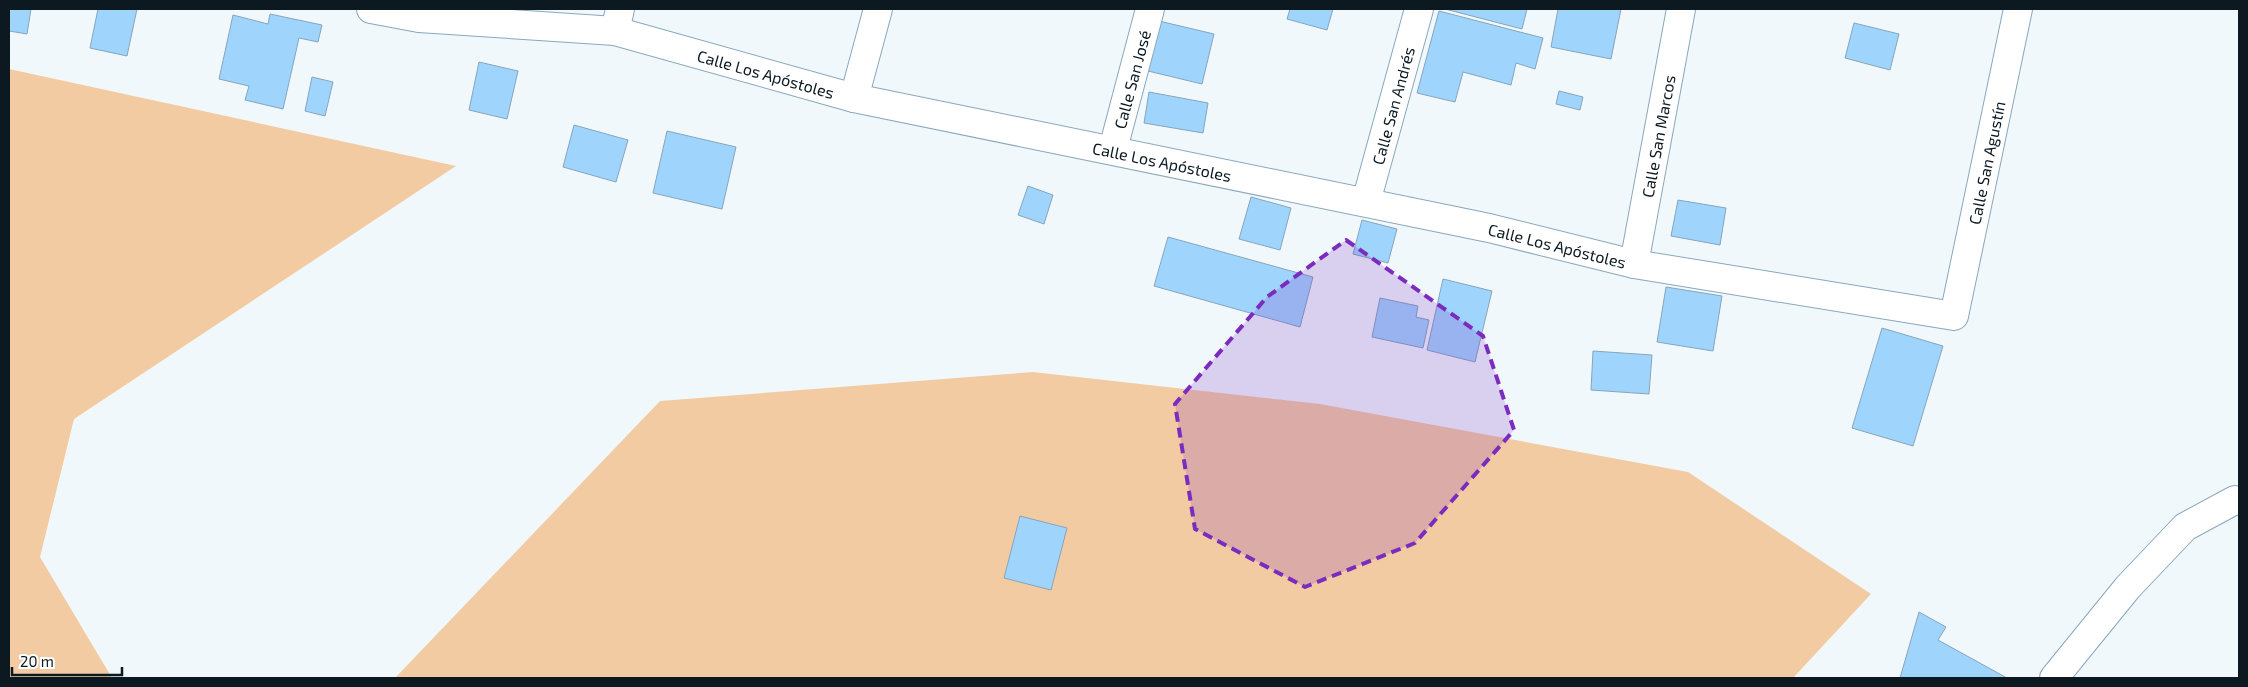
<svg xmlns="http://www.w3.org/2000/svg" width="2248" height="687" font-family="'Exo 2',sans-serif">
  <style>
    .green { fill: #f3cba2 }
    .building { fill: #9fd5fc; stroke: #85a5bc }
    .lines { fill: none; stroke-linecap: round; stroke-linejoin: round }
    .street-casing { stroke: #88a8bf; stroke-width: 30 }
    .street { stroke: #fff; stroke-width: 28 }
    .marked { fill: #7b2cbf; fill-opacity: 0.2; stroke: #7b2cbf; stroke-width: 4; stroke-dasharray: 10 6; stroke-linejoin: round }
    .labels { text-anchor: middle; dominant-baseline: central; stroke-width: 4.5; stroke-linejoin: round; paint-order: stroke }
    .street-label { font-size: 16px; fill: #0c1921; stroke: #fff }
  </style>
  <rect width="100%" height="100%" fill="#f1f8fc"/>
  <path class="green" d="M9,69L456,166L74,419L40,557L112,678H9Z
    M1033,372L1320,404L1688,472L1871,594L1793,678H395L660,401Z"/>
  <path class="building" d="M9,9H31L27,34L9,31Z
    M98,9H137L127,56L90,48Z
    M1290,9H1333L1327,30L1287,19Z
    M1445,9H1527L1522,29Z
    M1558,9H1621L1611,59L1551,47Z
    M1439,11L1543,38L1535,69L1516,63L1511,85L1463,72L1455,102L1417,93Z
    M270,14L322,25L318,42L299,38L283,109L245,100L249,86L219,79L233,15L268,24Z
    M1159,21L1214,34L1202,84L1148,71Z
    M1854,23L1899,34L1890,70L1845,58Z
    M479,62L518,71L507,119L469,110Z
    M312,77L333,82L325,116L305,111Z
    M1559,91L1583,97L1580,110L1556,104Z
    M1149,92L1208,103L1203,133L1144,123Z
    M574,125L628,140L616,182L563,167Z
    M667,131L736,147L722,209L653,193Z
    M1028,186L1053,195L1044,224L1018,215Z
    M1251,197L1291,208L1280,250L1239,239Z
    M1678,200L1726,208L1720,245L1671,236Z
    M1362,220L1397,229L1388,263L1353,254Z
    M1168,237L1313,277L1300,327L1154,286Z
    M1443,279L1492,291L1475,362L1427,350Z
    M1666,287L1722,296L1713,351L1657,342Z
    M1380,298L1418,306L1416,317L1429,320L1423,348L1372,337Z
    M1882,328L1943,346L1913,446L1852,428Z
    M1593,351L1652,355L1649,394L1591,390Z
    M1020,516L1067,528L1051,590L1004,578Z
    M1919,612L1946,627L1938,640L2007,678H1900Z"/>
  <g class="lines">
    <g class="street-casing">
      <g id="street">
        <path id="s1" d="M371,9L419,18L615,31L854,98L1489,228L1634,264L1954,316L2018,9"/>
        <path d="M615,31L620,9"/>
        <path d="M854,98L878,9"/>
        <path id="s2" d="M1113,149L1150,9"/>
        <path id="s3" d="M1366,202L1419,9"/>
        <path id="s4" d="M1634,264L1681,9"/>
        <path d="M2054,678L2128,587L2185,527L2235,500L2239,501"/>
      </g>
    </g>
    <use href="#street" class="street"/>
  </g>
  <path class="marked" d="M1346,240L1483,336L1514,430L1415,543L1305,587L1195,529L1175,404L1267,297Z"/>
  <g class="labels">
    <g class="street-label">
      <text stroke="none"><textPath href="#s1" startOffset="402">Calle Los Apóstoles</textPath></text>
      <text stroke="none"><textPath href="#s2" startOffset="72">Calle San José</textPath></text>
      <text stroke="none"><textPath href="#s3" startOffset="100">Calle San Andrés</textPath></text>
      <text stroke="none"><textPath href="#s4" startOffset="130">Calle San Marcos</textPath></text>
      <text stroke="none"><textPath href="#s1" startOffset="808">Calle Los Apóstoles</textPath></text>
      <text stroke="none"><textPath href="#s1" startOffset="1772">Calle San Agustín</textPath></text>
      <text stroke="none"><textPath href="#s1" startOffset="1212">Calle Los Apóstoles</textPath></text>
    </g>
  </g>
  <rect width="2248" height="687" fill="none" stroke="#0c1921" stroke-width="20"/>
  <path d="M12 667v8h110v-8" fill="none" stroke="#0c1921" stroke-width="2.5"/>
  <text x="20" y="667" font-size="15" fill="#0c1921" stroke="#ffffff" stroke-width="4" paint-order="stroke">20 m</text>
</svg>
